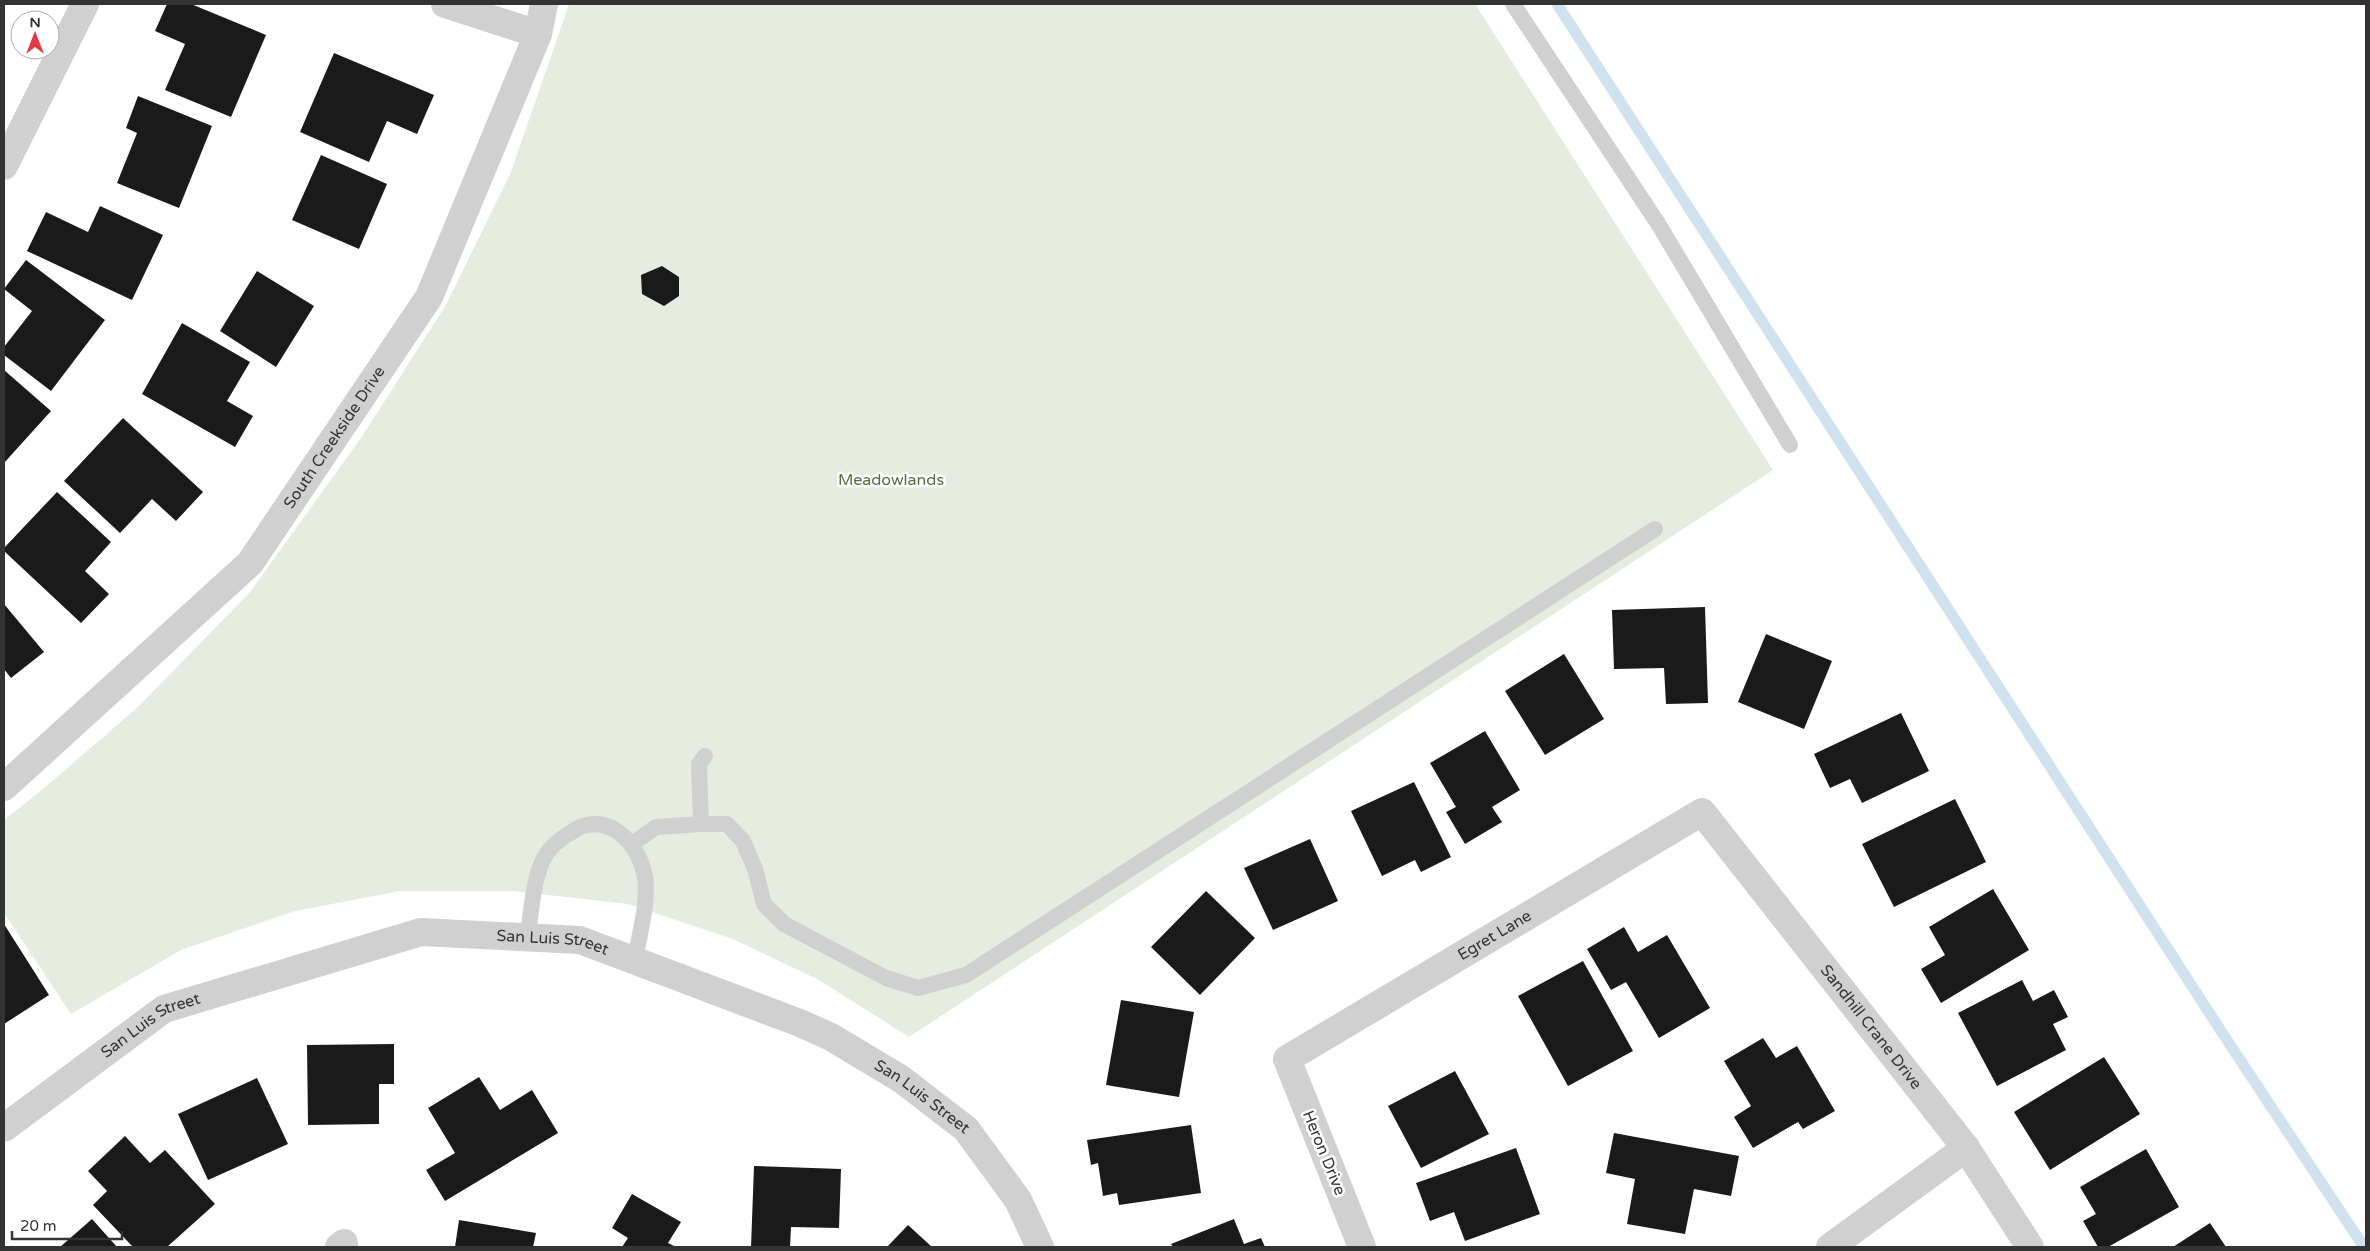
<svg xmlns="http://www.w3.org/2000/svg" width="2370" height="1251" font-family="'Varela Round',sans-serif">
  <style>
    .green { fill: #e6ecdf }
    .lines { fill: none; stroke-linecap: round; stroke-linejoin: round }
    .stream { stroke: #cfe2ee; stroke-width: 11 }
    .building { fill: #1a1a1a }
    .lane { stroke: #d0d0d0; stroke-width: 16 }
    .street { stroke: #d0d0d0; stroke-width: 28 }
    .labels { text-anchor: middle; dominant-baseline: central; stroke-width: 5; stroke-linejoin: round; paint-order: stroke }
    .street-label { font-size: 16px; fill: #333; stroke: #fff }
    .park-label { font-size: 16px; fill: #56703f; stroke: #fff }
  </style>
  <rect width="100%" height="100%" fill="#fff"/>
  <path class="green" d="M569,4H1475L1773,470L909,1037L819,980L733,939L628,904L513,891H400L295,911L181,950L71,1014L4,913V820L42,790L139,706L250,592L361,438L446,305L511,172Z"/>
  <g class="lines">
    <path class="stream" d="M1557,4L2221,1031L2364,1247"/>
  </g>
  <path class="building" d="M167,4H191L266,35L231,117L165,90L185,44L155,31Z
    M334,53L434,95L417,134L387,121L369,162L300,132Z
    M138,96L212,126L179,208L117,183L137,133L126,128Z
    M321,155L387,184L359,249L292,220Z
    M100,206L163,235L132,300L27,251L46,212L88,232Z
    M26,260L105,320L51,391L4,355V347L32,311L4,289Z
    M662,266L679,277V296L664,306L642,294L641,275Z
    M257,271L314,306L276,367L220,331Z
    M182,323L250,362L227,401L253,416L235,447L142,394Z
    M4,370L51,411L4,463Z
    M123,418L203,492L176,521L152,499L120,533L64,481Z
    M57,492L111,542L85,571L109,594L81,623L4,551V548Z
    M4,604L44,652L11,678L4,669Z
    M1705,607L1708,703L1666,704L1664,668L1614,669L1612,610Z
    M1766,634L1832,661L1804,729L1738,702Z
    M1564,654L1604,719L1545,755L1505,691Z
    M1901,713L1929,771L1862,803L1850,779L1830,788L1814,754Z
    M1485,731L1520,790L1492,807L1502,822L1465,844L1446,812L1456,807L1430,763Z
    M1414,782L1451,857L1421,872L1415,860L1382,876L1351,811Z
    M1955,799L1986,862L1894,907L1862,844Z
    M1310,839L1338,901L1273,930L1244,868Z
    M1993,889L2029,950L1941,1003L1921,969L1945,955L1929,927Z
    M1206,891L1255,938L1200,995L1151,947Z
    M4,924L49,995L4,1024Z
    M1624,927L1638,952L1667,935L1710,1008L1659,1038L1626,982L1611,990L1587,949Z
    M1583,961L1633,1051L1568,1086L1518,996Z
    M2022,980L2033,1001L2054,990L2068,1017L2053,1024L2066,1050L1997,1086L1958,1013Z
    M1121,1000L1194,1012L1179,1097L1106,1085Z
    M1763,1038L1776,1058L1797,1046L1835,1111L1803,1129L1798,1122L1753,1148L1734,1117L1751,1106L1724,1061Z
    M394,1044V1084H379V1124L308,1125L307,1045Z
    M2104,1057L2140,1114L2050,1170L2014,1112Z
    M1455,1071L1489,1134L1421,1168L1388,1106Z
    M479,1077L500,1110L532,1090L558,1133L445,1201L426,1170L455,1153L428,1108Z
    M257,1078L288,1144L208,1180L178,1114Z
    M1191,1125L1201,1193L1119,1205L1117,1193L1103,1196L1098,1163L1091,1165L1087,1140Z
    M1614,1133L1739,1156L1731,1196L1694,1189L1685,1234L1627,1224L1635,1179L1606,1173Z
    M125,1136L150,1163L165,1150L215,1204L167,1247H133L93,1205L107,1191L88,1171Z
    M1516,1148L1540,1214L1465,1241L1454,1212L1430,1221L1416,1183Z
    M2146,1149L2179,1207L2108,1247H2098L2083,1221L2096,1214L2080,1187Z
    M754,1166L841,1169L839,1228L791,1227L790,1247H751Z
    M632,1194L681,1222L668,1243L676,1247H622L628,1238L612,1228Z
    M92,1219L117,1247H60Z
    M1234,1219L1244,1244L1261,1238L1265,1247H1173L1171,1244Z
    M459,1220L536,1233L533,1247H455Z
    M2210,1223L2226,1247H2173Z
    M908,1225L932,1247H887Z"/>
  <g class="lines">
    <path class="lane" d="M1513,4L1659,225L1790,445
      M701,824H727L743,841L755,869L764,904L784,924L886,978L918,988L966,975L1655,529
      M632,844L656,827L701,824L699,764L705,756
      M527,938C532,912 532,880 545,856C551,846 560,839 570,833C574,831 579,827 583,826C616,816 640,849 645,877C649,901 639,936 635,960"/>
    <g class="street">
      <path d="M445,4L538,34"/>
      <path d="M4,166L85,4"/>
      <path id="s1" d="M4,787L250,563L429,297L538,34L544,4"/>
      <path id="s2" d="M4,1128L164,1009L421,932L580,940L800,1023L831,1037L901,1079L966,1129L1018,1200L1040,1247"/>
      <path d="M339,1247L344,1243"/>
      <path id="s3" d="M1362,1247L1287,1059L1702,812L1966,1148L2030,1247"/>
      <path d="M1830,1247L1966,1148"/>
    </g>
  </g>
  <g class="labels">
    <g class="street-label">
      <text stroke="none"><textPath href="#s1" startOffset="484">South Creekside Drive</textPath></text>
      <text stroke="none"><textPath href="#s3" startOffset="444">Egret Lane</textPath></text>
      <text stroke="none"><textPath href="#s2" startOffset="600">San Luis Street</textPath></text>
      <text stroke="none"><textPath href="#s2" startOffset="180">San Luis Street</textPath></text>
      <text stroke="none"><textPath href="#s3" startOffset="959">Sandhill Crane Drive</textPath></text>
      <text stroke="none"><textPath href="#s2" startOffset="1005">San Luis Street</textPath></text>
      <text transform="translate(1324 1153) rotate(68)">Heron Drive</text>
    </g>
    <g class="park-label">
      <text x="891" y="480">Meadowlands</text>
    </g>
  </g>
  <rect width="2370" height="1251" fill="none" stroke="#333333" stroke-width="10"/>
  <g transform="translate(35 35)"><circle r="24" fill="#ffffff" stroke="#adadad"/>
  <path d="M0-4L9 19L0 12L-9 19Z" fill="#e63946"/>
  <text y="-8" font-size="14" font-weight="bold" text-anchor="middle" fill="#333333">N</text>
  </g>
  <path d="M12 1231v8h110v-8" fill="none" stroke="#333333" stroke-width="2.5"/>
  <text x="20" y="1231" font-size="15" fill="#333333" stroke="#ffffff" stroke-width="4" paint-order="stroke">20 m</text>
</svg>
